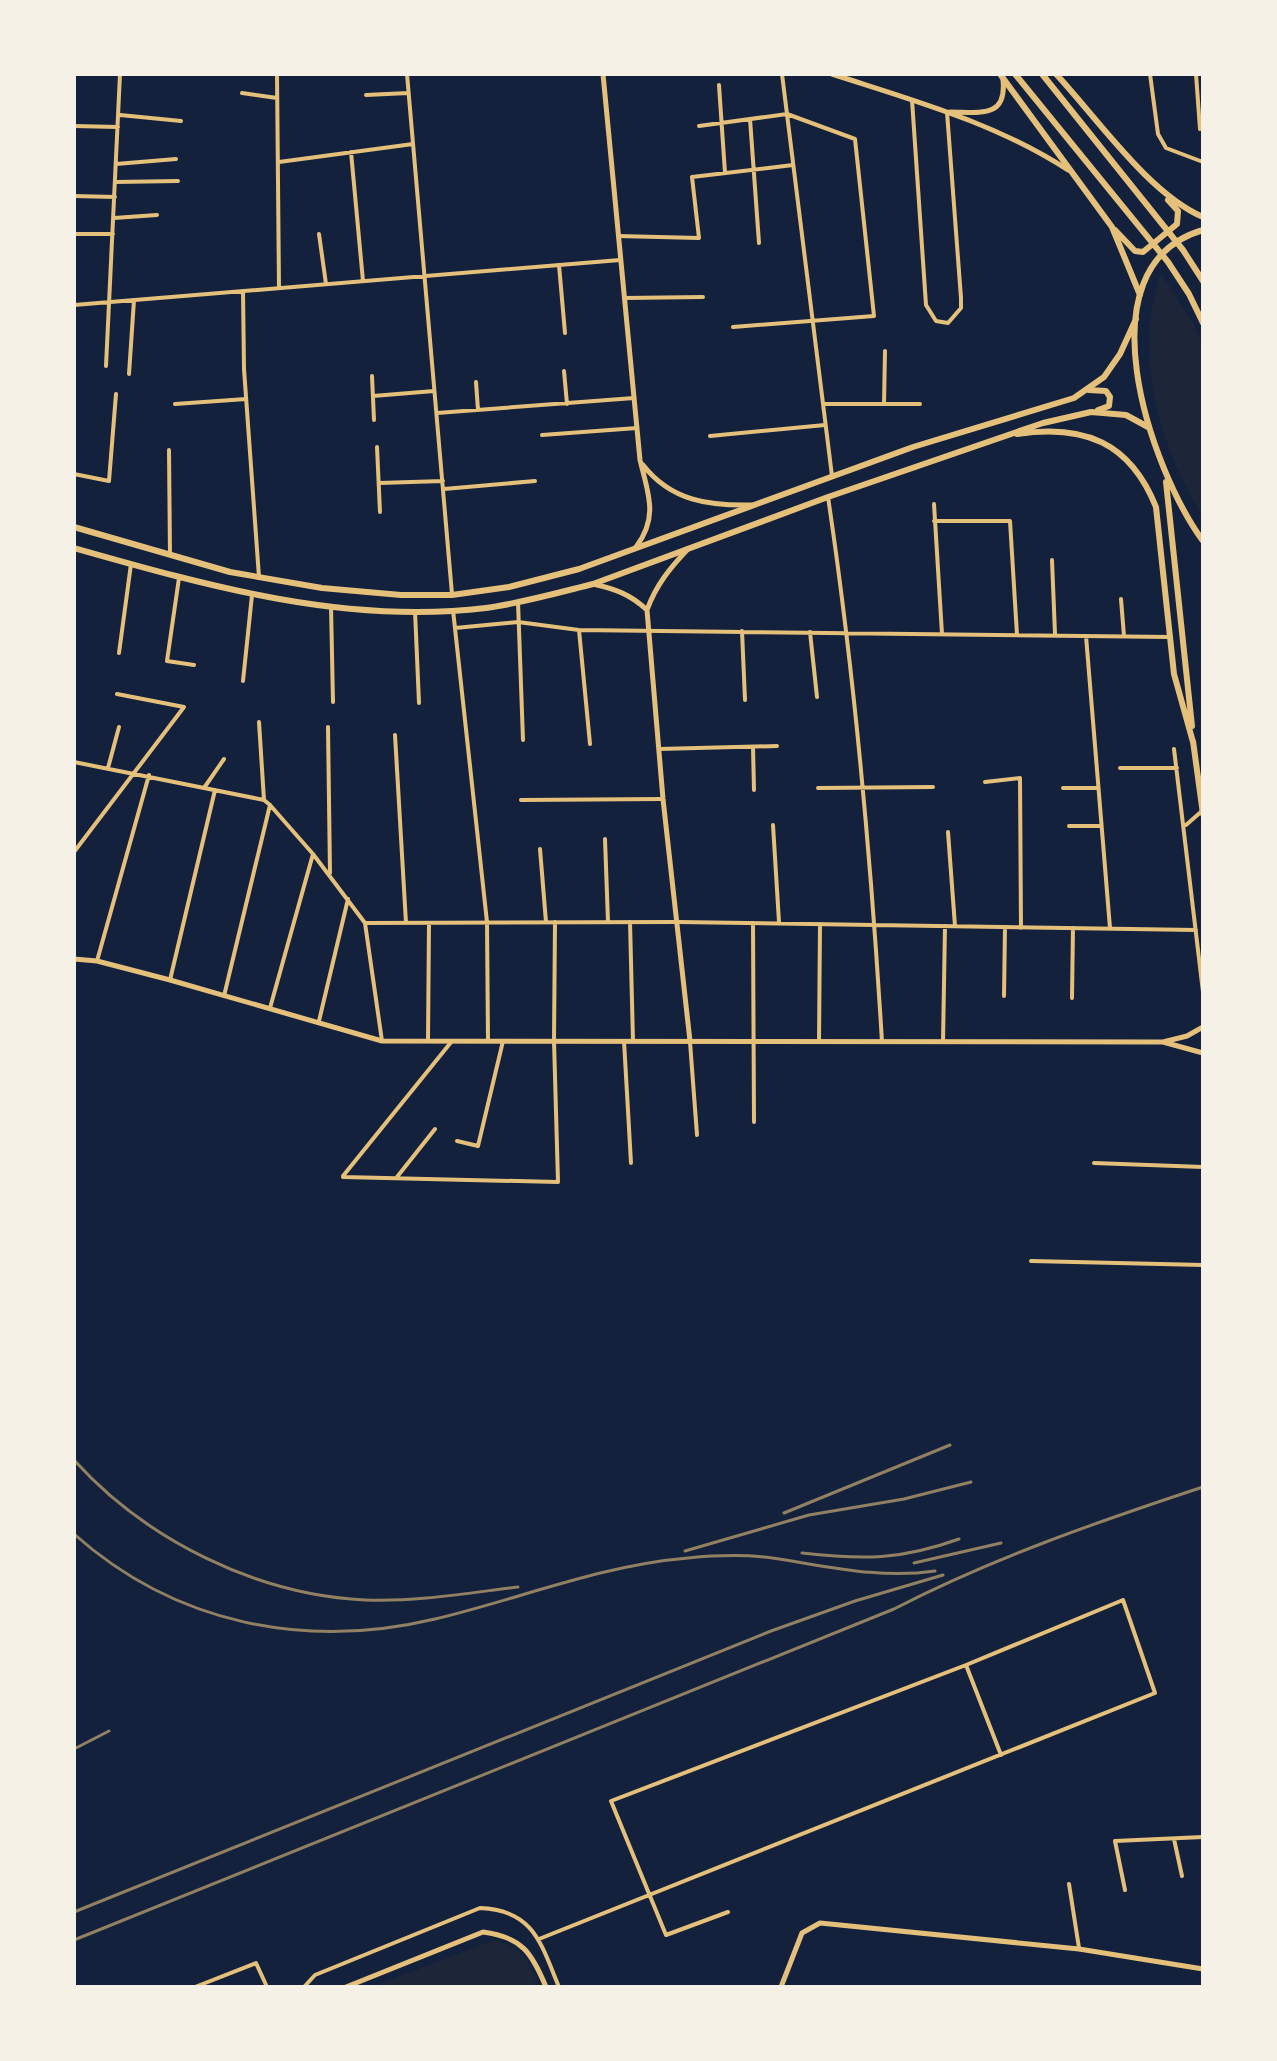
<svg xmlns="http://www.w3.org/2000/svg" width="1277" height="2061" font-family="'Noto Serif',serif">
  <style>
    .green { fill: #1d2539 }
    .lines { fill: none; stroke-linecap: round; stroke-linejoin: round }
    .minor { stroke: #e5c07b; stroke-width: 4 }
    .tertiary { stroke: #e5c07b; stroke-width: 5 }
    .secondary { stroke: #e5c07b; stroke-width: 5 }
    .primary { stroke: #e5c07b; stroke-width: 6 }
    .rail { stroke: #918062; stroke-width: 3 }
  </style>
  <rect width="100%" height="100%" fill="#14213d"/>
  <path class="green" d="M1161,273L1193,323L1203,345V517C1159,445 1133,354 1161,273Z
    M494,1940C523,1948 528,1960 539,1987H372Z"/>
  <g class="lines">
    <path class="minor" d="M277,74L279,288
      M407,74L452,594
      M782,74L832,476
      M1150,74L1158,134L1166,148L1203,162
      M1196,74L1200,129
      M719,85L725,173
      M242,93L277,98
      M366,95L408,93
      M912,100L926,305L936,321L948,323L961,308V298L947,112
      M120,115L181,121
      M750,119L759,243
      M74,126L118,127
      M699,126L787,114L855,139L874,316L733,327
      M351,152L363,281
      M279,162L413,144
      M116,164L176,159
      M115,182L178,181
      M74,196L115,197
      M114,218L157,215
      M74,234H113
      M319,234L326,284
      M618,236L699,238L692,177L793,165
      M559,265L565,333
      M243,291L244,369L259,577
      M624,298L703,297
      M74,305L620,260
      M106,366L120,74
      M564,371L567,404
      M129,374L134,300
      M372,376L374,420
      M476,382L478,410
      M373,396L434,391
      M175,404L246,399
      M823,404H920
      M884,404L885,351
      M437,413L634,398
      M542,435L637,428
      M710,436L825,425
      M377,447L380,512
      M169,450L170,555
      M74,474L109,481L116,394
      M379,483L443,481
      M444,489L535,481
      M828,497C855,678 871,859 882,1042
      M934,504L942,634
      M934,521H1010L1017,635
      M1052,560L1055,634
      M179,578L167,661L194,665
      M1121,599L1124,636
      M518,602L523,740
      M331,606L333,702
      M453,610L487,922L488,1041
      M415,611L419,703
      M455,628L518,622L579,630L1170,637
      M579,630L590,744
      M742,631L745,700
      M810,632L817,697
      M1086,636L1110,928
      M119,653L131,564
      M243,681L252,595
      M259,722L264,800
      M328,727L330,873
      M395,735L406,923
      M753,747L754,790
      M659,749L777,746
      M1174,749L1203,992
      M74,762L264,800L270,805L313,854L365,923L382,1041
      M108,768L119,727
      M1120,768H1177
      M985,782L1020,778L1021,928
      M204,788L224,759
      M818,788L933,787
      M1063,788H1097
      M521,800L662,799
      M773,825L779,922
      M1186,825L1202,811
      M1069,826H1100
      M948,832L955,926
      M605,839L608,922
      M540,849L546,922
      M74,852L184,707L117,694
      M630,922L633,1041
      M365,923L678,922L1196,930
      M753,923L754,1122
      M97,961L149,775
      M170,980L215,790
      M224,996L270,805
      M1004,996L1005,927
      M1072,998L1073,928
      M270,1008L313,854
      M319,1021L348,899
      M428,1040L429,923
      M624,1041L631,1163
      M690,1042L697,1135
      M819,1042L820,924
      M943,1042L945,926
      M457,1141L478,1146L503,1041
      M1094,1163L1203,1167
      M343,1176L452,1041
      M343,1177L558,1182L554,1041L555,922
      M397,1177L435,1129
      M1031,1261L1203,1265
      M966,1665L1001,1755
      M1174,1839L1182,1876
      M1069,1884L1079,1948
      M1125,1890L1115,1841L1203,1837
      M539,1939L1155,1693L1123,1600L966,1665L611,1801L666,1935L728,1912
      M195,1987L256,1963L267,1987
      M304,1987L315,1975L480,1908C534,1910 541,1944 559,1987"/>
    <path class="tertiary" d="M832,74C912,100 996,123 1068,170
      M950,112C979,112 1007,119 1003,80
      M593,584C615,589 630,594 647,610L663,799L690,1041
      M647,610C656,585 670,568 688,549
      M74,959L97,961L170,980L382,1041L1163,1042
      M1203,1027L1187,1036L1163,1042L1203,1053
      M781,1987L802,1933L820,1923L1079,1949L1203,1969"/>
    <path class="secondary" d="M603,74L640,460C648,493 659,517 636,547
      M643,465C671,501 709,506 752,505
      M346,1987L483,1932C522,1937 532,1953 546,1987"/>
    <path class="primary" d="M1000,74L1112,227L1140,295
      M1015,74L1168,262L1189,294L1203,323
      M1042,74L1183,250L1203,281
      M1056,74C1097,118 1149,194 1203,217
      M1115,230L1135,251L1143,252L1177,224L1178,211L1168,200
      M1203,230C1079,266 1151,470 1203,541
      M1089,390L1106,391L1110,397L1109,406L1098,410
      M1017,434C1084,424 1130,442 1156,507L1174,674L1193,742
      M1166,482L1192,726
      M74,527L230,572L322,588L401,595H452L509,587L579,569L913,447L1074,398L1104,377L1120,354L1136,319
      M74,548C208,586 345,625 486,608C522,603 557,593 593,584L828,497L1043,423L1091,412L1126,415L1148,427
      M1193,741L1203,814"/>
    <path class="rail" d="M74,1460C146,1540 257,1595 365,1600C416,1602 468,1593 518,1587
      M784,1513L950,1445
      M74,1534C175,1624 305,1650 435,1619C519,1599 602,1565 688,1558C718,1555 749,1554 779,1559C831,1567 881,1579 935,1571
      M685,1551L809,1515L904,1499L971,1482
      M802,1553C863,1560 901,1560 959,1539
      M914,1563L1001,1543
      M74,1749L109,1731
      M74,1912L771,1631L855,1601L943,1575
      M74,1940L894,1609C993,1558 1097,1522 1203,1487"/>
  </g>
  <rect width="1277" height="2061" fill="none" stroke="#f6f1e7" stroke-width="152"/>
</svg>
